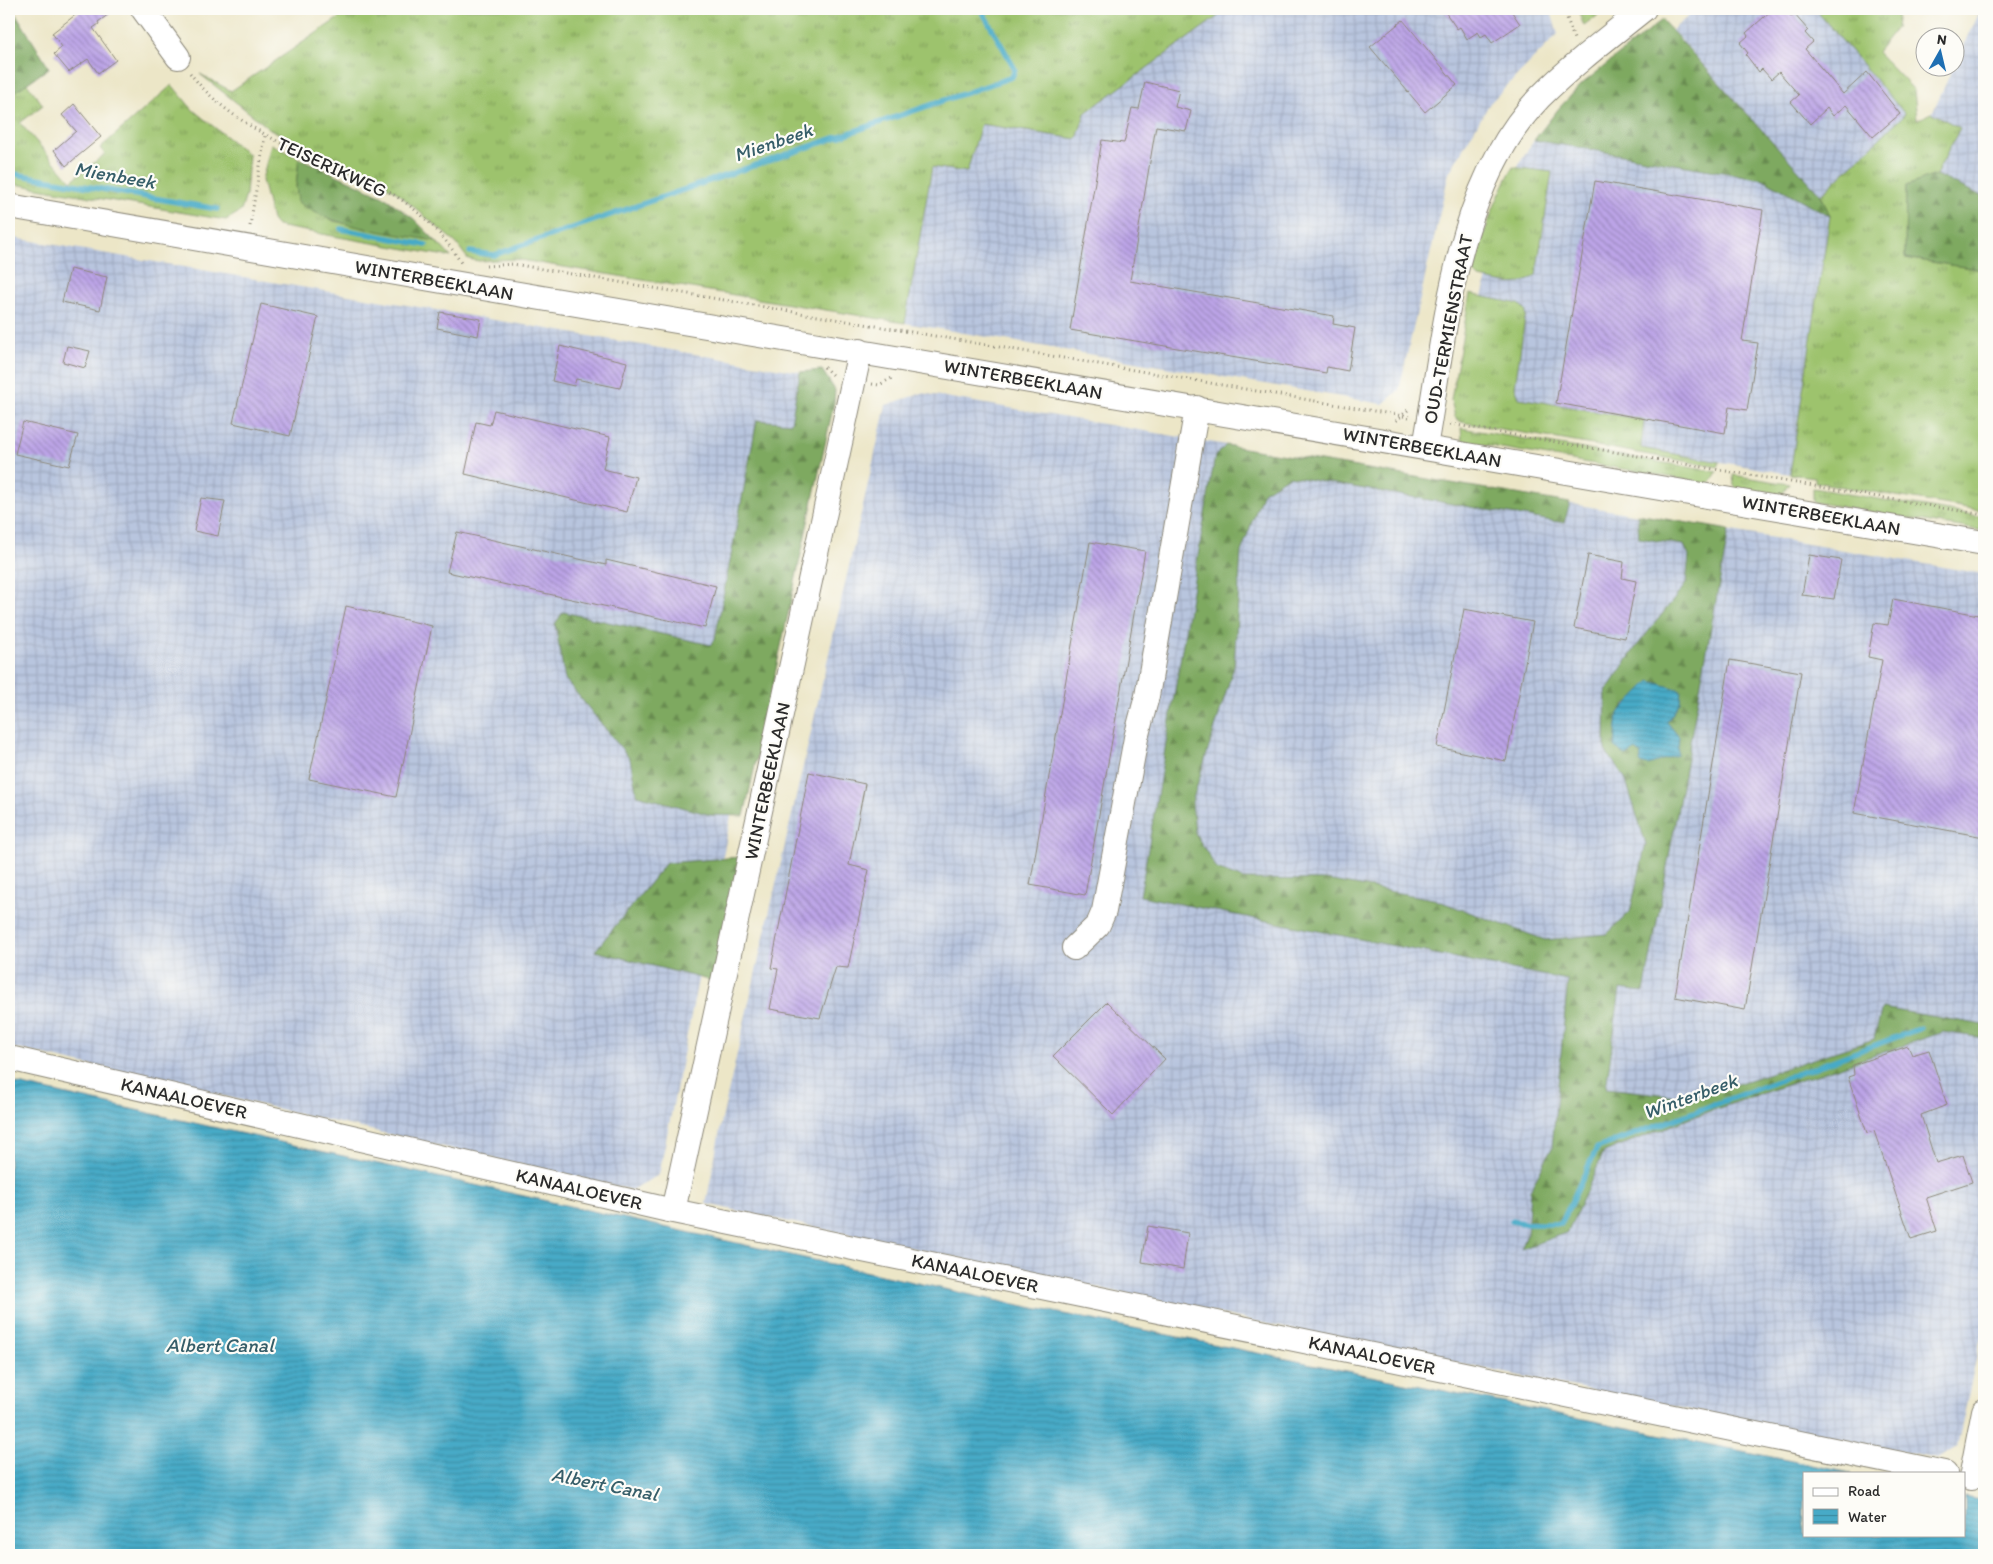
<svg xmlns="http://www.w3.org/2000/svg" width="1993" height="1564" font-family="Itim,sans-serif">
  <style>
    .industrial { fill: url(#industrial-grid) }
    .grass { fill: url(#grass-tufts); stroke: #64774c }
    .forest { fill: url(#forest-firs); stroke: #546a46; fill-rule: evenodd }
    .water { fill: url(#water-rules); stroke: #396a79 }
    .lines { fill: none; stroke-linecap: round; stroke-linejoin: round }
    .stream { stroke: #47aac7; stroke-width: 5.5 }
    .building { fill: url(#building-back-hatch) }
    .minor-casing { stroke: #8c8879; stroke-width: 26 }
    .path { stroke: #8c8879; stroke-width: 3; stroke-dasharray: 1 4; stroke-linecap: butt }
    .minor { stroke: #fff; stroke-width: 24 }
    .labels { text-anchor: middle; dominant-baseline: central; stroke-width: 4.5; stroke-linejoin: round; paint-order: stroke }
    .street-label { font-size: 19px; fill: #2b2b2b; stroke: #fdfcf7 }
    .water-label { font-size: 20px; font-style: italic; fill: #365e69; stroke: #fdfcf7 }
  </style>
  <defs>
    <pattern id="industrial-grid" width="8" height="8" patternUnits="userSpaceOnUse" patternTransform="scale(1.25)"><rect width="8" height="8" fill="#b8c5de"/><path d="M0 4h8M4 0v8" fill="none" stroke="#9ea9bf"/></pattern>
    <pattern id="grass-tufts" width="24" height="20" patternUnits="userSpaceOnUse" patternTransform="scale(1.25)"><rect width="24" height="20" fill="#9dc36d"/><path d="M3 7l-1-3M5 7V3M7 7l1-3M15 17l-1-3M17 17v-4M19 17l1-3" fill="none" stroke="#809f5a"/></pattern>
    <pattern id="forest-firs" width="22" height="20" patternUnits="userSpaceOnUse" patternTransform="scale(1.25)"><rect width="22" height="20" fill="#7ea960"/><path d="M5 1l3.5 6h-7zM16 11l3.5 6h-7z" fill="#678a4f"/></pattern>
    <pattern id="water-rules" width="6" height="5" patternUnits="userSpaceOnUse" patternTransform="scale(1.25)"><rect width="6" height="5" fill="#47aac7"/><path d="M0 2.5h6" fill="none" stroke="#3b8ba2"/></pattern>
    <pattern id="building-back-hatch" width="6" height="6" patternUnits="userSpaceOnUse" patternTransform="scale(1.25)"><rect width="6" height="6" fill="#bca4e7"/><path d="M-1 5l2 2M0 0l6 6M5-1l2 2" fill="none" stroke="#9986bb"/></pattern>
  </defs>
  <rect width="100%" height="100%" fill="#fdfcf7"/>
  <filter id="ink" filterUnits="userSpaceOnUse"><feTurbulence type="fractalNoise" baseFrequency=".02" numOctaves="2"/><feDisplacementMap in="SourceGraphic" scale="10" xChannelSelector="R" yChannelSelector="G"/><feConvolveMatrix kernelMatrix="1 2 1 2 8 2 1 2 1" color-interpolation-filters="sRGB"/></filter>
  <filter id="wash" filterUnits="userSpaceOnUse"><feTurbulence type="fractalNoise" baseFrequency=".0096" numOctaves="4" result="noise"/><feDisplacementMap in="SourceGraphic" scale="20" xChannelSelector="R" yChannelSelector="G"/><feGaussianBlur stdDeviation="1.12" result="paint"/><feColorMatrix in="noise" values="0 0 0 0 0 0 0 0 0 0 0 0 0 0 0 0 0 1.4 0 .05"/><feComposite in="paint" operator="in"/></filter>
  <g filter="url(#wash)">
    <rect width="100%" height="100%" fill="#ece6c7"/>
    <path class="industrial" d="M1228,9H1550L1558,34L1490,103L1449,173L1399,390L1383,404L905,323L931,167L967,172L981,124L1077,139L1085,113Z
      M1697,9H1815L1905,114L1821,195L1672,30Z
      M1981,9H1984V197L1936,175L1960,128L1932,113L1953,68H1956V63Z
      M1534,140L1763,179L1830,216L1790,474L1463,417L1468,350L1515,171Z
      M9,237L800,372L809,398L732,811L659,1175L631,1190L9,1047V847L12,839L9,837Z
      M922,393L1984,574V1323L1957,1447L1937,1459L1365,1345L706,1204L722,1119L886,405Z"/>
    <path class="grass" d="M344,9H1228L1085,113L1077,139L981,124L967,172L932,167L905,323L515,259L479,261L468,259L456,243L394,190L270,129L200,74L231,91L346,13Z
      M1581,9H1606L1584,26L1578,11Z
      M1815,9H1898L1896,28L1877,52L1914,90L1917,120L1932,113L1960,128L1936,175L1906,186L1905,258L1984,270V511L1815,482V477L1790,474L1830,216L1821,195L1905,114Z
      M27,83L43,105L20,123L71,181L105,154L100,148L172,85L193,110L249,155L246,195L241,211L226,220L9,183V96Z
      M271,144L299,158L296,187L333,221L436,241L451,257L277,226L272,220L262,180Z
      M1513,167L1552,172L1536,275C1519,290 1500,281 1479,278L1474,273C1482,235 1494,202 1513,167Z
      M1470,294L1519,304L1526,311L1515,387L1519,398L1644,420L1641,448L1720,462L1718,467L1461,422L1455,417L1451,400Z
      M1461,428L1717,472L1710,484L1467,442L1462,440Z
      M1733,475L1789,484L1781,496L1738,490L1734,486Z
      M1813,488L1984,517V531L1813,502Z"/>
    <path class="forest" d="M9,9H13L49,68L9,96Z
      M1662,20L1821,195L1830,216L1763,179L1534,140L1559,108L1582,84Z
      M299,158L383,196L414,219L436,241C395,233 331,228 298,202L296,187Z
      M1936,175L1984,197V270L1905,258L1906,186Z
      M822,370L835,390L834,403L744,816L711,815L637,795L630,759L565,679L555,624L563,612L711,645L715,639L757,420L791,423L800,372Z
      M1226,445L1570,503L1564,523L1289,476L1263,492L1241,552L1234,666L1192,802L1195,833L1217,869L1243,879L1326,880L1433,899L1545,940L1607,934L1630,912L1646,844L1625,778L1605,750L1606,691L1636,647L1686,584L1689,556L1684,545L1639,538L1637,514L1729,530L1644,992L1620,989L1606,1088L1694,1098L1874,1039L1882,1008L1984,1025V1038L1943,1032L1698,1115L1604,1152L1568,1232L1521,1249L1527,1235L1530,1190L1552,1148L1568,980L1140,896L1215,456ZM1680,702L1667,722L1679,737L1641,754L1636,750L1615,747L1618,713L1626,703Z
      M740,857L712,981L595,951L666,863Z"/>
    <path class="water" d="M1650,681L1681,690L1680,702L1667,722L1679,737L1677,755L1648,765L1640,763L1641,754L1636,750L1626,756L1615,747L1618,713Z
      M9,1082L985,1298L1851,1473H1804V1535H1964V1496L1984,1500V1555H9Z"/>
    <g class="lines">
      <path class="stream" d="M9,173L217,209
        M341,229L426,245
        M470,252L494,255L1012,77L1015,69L981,9
        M1511,1221L1528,1224H1561L1597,1148L1921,1028"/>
    </g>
    <g id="blocks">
      <path class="building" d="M83,9H116L98,22L99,24L93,28L116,60L98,73L88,59L69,72L54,54L62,47L52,33Z
        M1443,9H1510L1520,24L1492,43L1486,34L1481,37L1478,32L1467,39L1460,27L1457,29Z
        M1773,9H1784L1791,16L1794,14L1808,30L1805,33L1813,42L1805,49L1843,94L1867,72L1900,114L1873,137L1846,105L1833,116L1827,108L1810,124L1791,102L1799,95L1779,72L1771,79L1762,69L1759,72L1746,55L1748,53L1740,43L1748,36L1746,33Z
        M1403,20L1457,85L1425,112L1370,47Z
        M1145,82L1179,90L1175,107L1191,111L1186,131L1156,126L1130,281L1334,316L1333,324L1355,328L1348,371L1327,367L1326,373L1070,330L1102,140L1124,143L1132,108L1139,109Z
        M74,104L101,137L66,166L54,150L76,131L62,115Z
        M1595,181L1763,210L1742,341L1758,343L1747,410L1729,407L1725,433L1556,403Z
        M70,269L107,277L100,310L62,302Z
        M261,304L318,317L290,436L233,423Z
        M440,312L481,319L478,336L437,328Z
        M67,346L90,351L85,368L63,362Z
        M560,346L627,362L620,388L576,379L574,386L552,381Z
        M494,410L610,437L603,469L636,477L627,512L465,474L476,422L490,425Z
        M23,422L78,435L69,466L15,454Z
        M201,498L225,501L218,536L194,531Z
        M457,532L606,565V560L716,586L705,628L447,572Z
        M1090,542L1145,551L1085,895L1030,885Z
        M1588,555L1624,562L1622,578L1636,581L1625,638L1574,628Z
        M1809,555L1841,560L1834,599L1802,595Z
        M1893,599L1984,616V837L1854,813L1882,660L1868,657L1874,623L1888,625Z
        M346,606L432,626L396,797L309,779Z
        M1464,609L1533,622L1506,761L1437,747Z
        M1730,660L1801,672L1745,1010L1675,997Z
        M809,772L865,784L849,865L869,870L848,968L836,967L820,1018L770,1009L778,969L771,968Z
        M1107,1002L1165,1059L1113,1115L1053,1056Z
        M1908,1046L1912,1055L1929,1050L1947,1105L1921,1115L1936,1163L1963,1155L1972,1182L1926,1197L1937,1231L1911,1239L1874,1131L1867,1133L1848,1077L1854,1075L1853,1065Z
        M1148,1226L1188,1233L1183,1269L1142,1262Z"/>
    </g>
  </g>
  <g filter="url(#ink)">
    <use href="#blocks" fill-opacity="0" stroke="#8c8879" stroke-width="1"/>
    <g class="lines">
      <g class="minor-casing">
        <path id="minor" d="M143,9L178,57
          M9,206L471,286L1984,543
          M1425,447C1446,330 1454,187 1540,97C1572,65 1609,37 1644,9
          M1074,948L1098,925L1104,911L1136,738L1147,696L1197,408
          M9,1058L673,1211L1945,1473
          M673,1211L860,351
          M1971,1478L1984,1411"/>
      </g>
      <path class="path" d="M1564,9L1574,39
        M190,73C226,121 286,146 339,170C353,176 368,180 382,188C414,205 442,231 461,263
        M250,226L265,136
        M486,266L513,264L1409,417
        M824,367L834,377
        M872,384L879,385L892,378
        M1396,421L1410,408
        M1450,424L1984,515"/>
      <use href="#minor" class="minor"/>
    </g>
  </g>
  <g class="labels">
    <g class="street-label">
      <text transform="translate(332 167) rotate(25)">TEISERIKWEG</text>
      <text transform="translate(434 280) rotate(10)">WINTERBEEKLAAN</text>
      <text transform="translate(1448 329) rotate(-79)">OUD-TERMIENSTRAAT</text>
      <text transform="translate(1023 379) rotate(10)">WINTERBEEKLAAN</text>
      <text transform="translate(1422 447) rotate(10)">WINTERBEEKLAAN</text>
      <text transform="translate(1821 515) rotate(10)">WINTERBEEKLAAN</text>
      <text transform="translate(767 781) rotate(-78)">WINTERBEEKLAAN</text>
      <text transform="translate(184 1098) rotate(13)">KANAALOEVER</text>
      <text transform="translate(579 1189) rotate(13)">KANAALOEVER</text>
      <text transform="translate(975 1273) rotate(12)">KANAALOEVER</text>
      <text transform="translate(1372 1355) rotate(12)">KANAALOEVER</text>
    </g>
    <g class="water-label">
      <text transform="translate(773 142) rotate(-19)">Mienbeek</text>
      <text transform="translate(115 175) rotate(10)">Mienbeek</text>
      <text transform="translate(1690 1096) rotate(-20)">Winterbeek</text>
      <text x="220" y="1345">Albert Canal</text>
      <text transform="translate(605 1484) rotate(11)">Albert Canal</text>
    </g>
  </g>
  <rect width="1993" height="1564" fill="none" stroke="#fdfcf7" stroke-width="30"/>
  <rect x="1803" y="1472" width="162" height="65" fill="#fdfcf7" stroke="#a9a8a5"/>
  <rect x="1813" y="1488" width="25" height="8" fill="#ffffff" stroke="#a9a8a5"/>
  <text x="1848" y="1496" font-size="15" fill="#2b2b2b">Road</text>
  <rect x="1813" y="1509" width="25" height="15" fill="url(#water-rules)" stroke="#a9a8a5"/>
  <text x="1848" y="1522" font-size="15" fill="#2b2b2b">Water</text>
  <g transform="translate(1940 52) rotate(8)"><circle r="24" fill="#fdfcf7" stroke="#a9a8a5"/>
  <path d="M0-4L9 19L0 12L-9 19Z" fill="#1f6fb2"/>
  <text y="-8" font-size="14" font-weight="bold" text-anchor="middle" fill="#2b2b2b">N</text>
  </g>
</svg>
